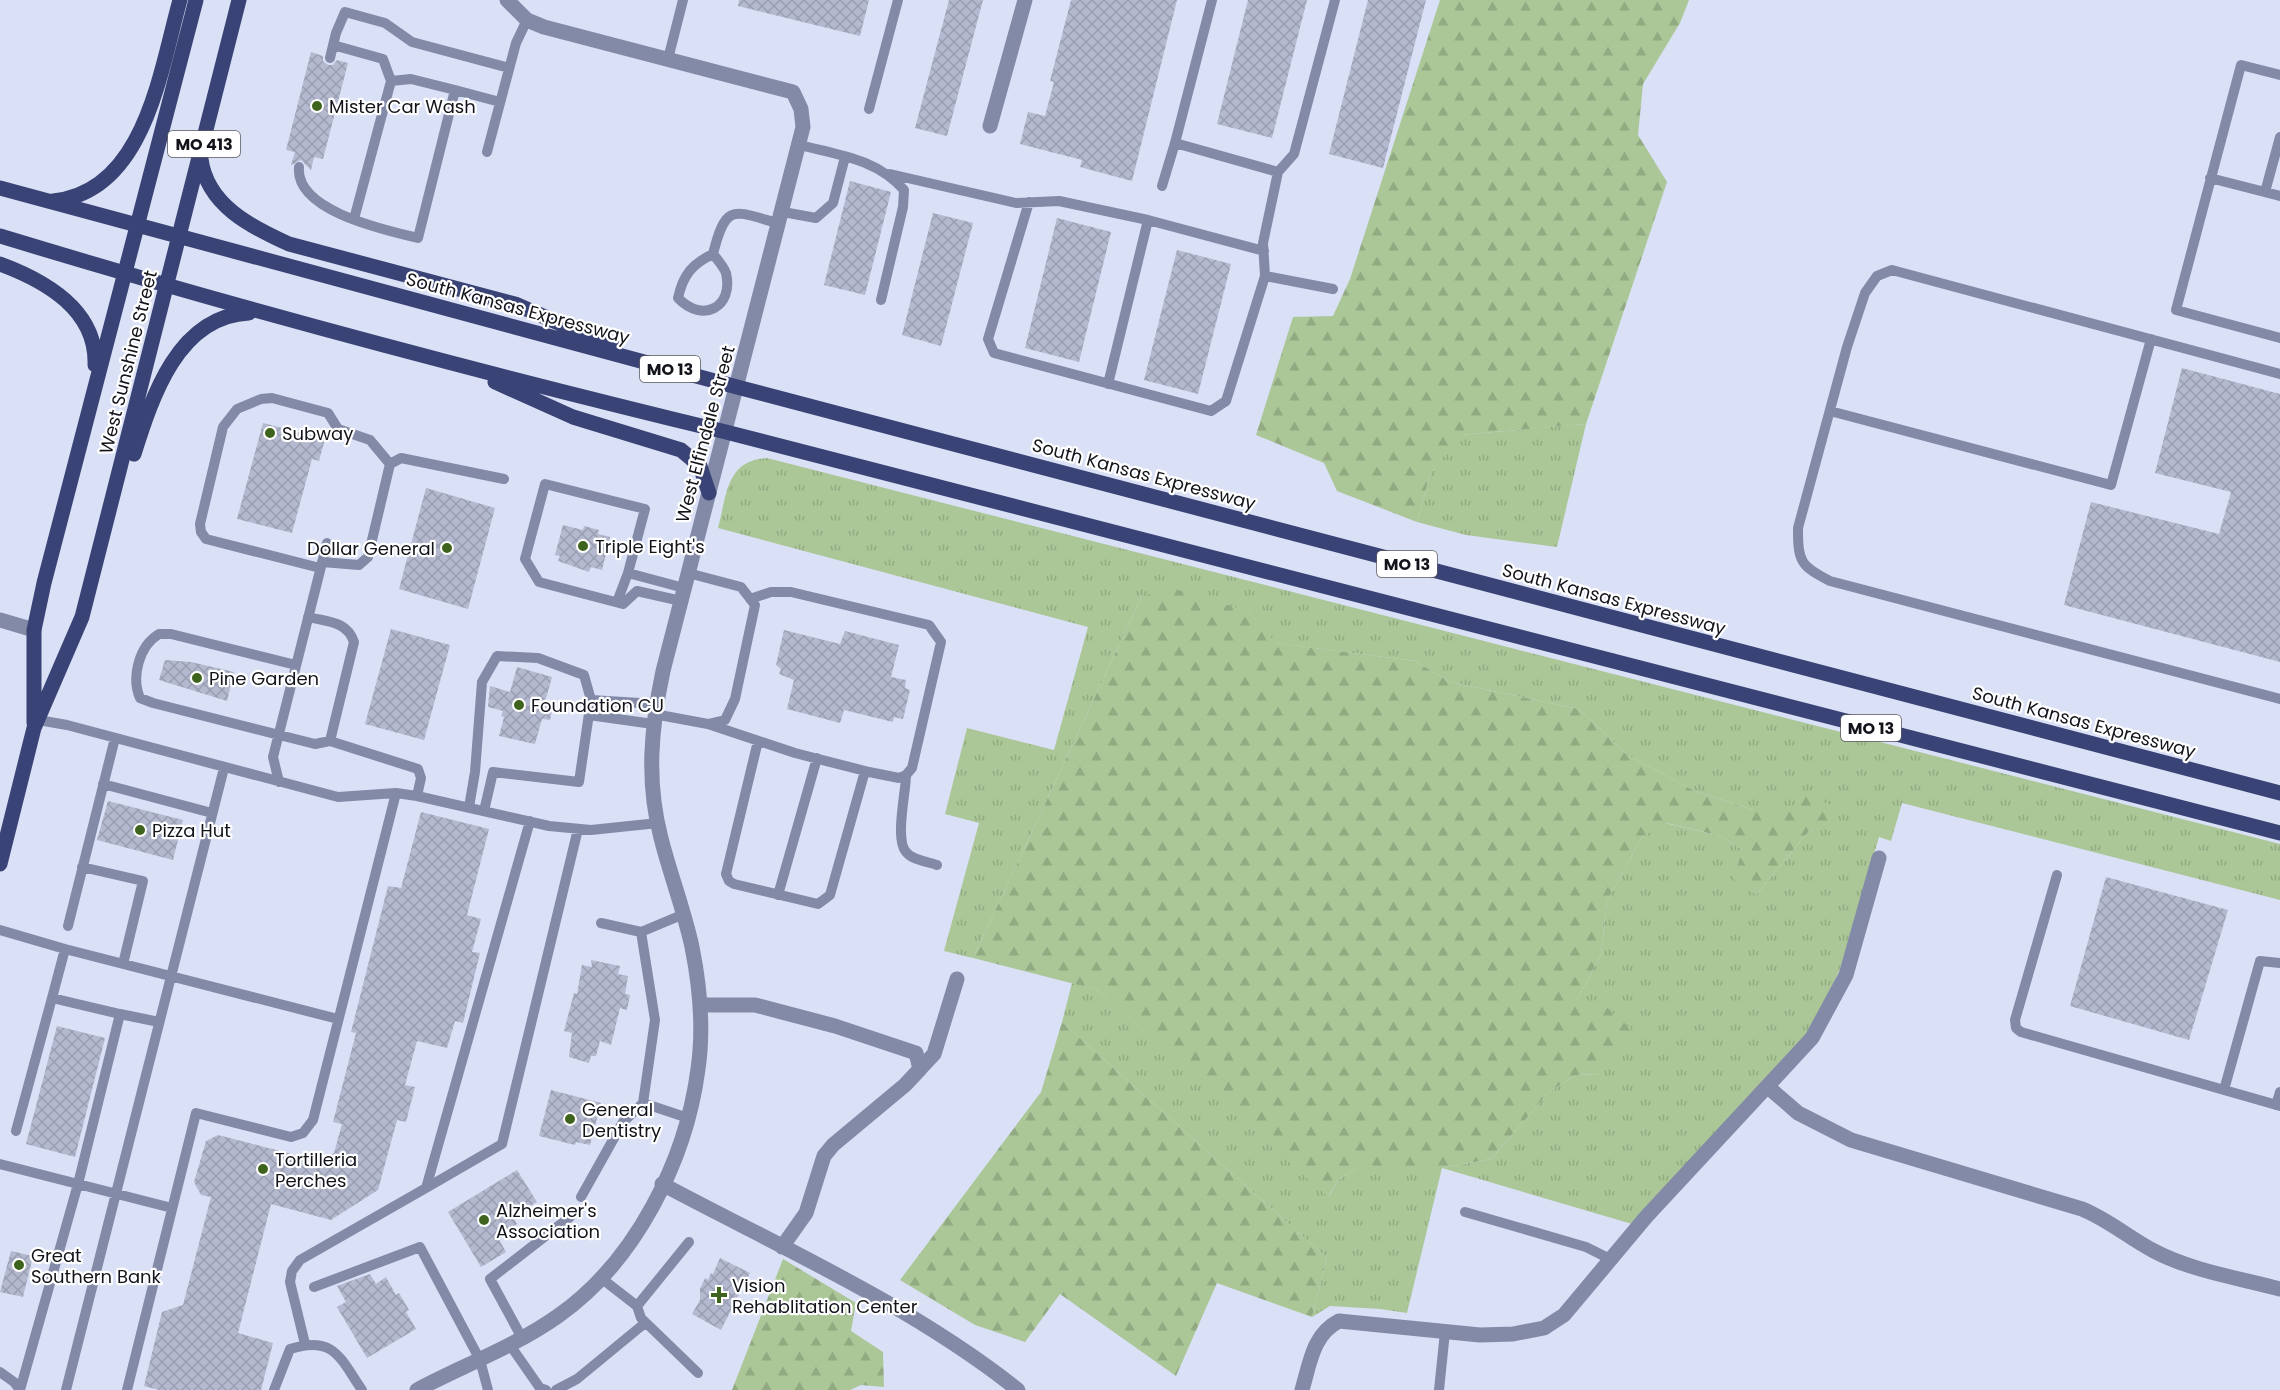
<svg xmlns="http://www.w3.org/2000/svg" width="2280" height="1390" font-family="Poppins,sans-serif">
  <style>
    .grass { fill: url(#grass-tufts) }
    .forest { fill: url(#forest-firs) }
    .building { fill: url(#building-cross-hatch) }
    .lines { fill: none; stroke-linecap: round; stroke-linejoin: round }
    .lane { stroke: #838aa8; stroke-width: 10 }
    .street { stroke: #838aa8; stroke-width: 15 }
    .primary { stroke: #3a4375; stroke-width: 15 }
    .poi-dot { fill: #3e631c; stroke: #fff; stroke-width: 2 }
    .labels { text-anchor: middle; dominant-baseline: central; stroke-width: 4.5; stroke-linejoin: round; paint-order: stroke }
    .shield { fill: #fff; stroke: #595a5f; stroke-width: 1.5 }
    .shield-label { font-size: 16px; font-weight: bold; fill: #12131b }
    .poi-label { font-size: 18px; fill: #12131b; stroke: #fff; text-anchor: start }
    .street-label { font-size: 18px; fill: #12131b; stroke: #fff }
  </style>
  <defs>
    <pattern id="grass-tufts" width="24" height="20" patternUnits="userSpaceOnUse" patternTransform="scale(1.5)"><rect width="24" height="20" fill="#abc798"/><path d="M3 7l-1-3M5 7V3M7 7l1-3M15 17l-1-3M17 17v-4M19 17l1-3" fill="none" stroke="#92aa82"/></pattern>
    <pattern id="forest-firs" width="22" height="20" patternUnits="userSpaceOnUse" patternTransform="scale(1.5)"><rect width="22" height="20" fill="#abc798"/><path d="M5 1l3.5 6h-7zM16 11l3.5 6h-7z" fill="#92aa82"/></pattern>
    <pattern id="building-cross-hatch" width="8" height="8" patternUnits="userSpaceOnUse" patternTransform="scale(1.5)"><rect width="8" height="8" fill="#b4b9cf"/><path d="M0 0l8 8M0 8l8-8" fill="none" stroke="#9a9eb1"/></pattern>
  </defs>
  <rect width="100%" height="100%" fill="#dae0f6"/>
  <path class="grass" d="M1586,424L1557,547L1466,535L1417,522L1430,474L1459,435Z
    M767,458L2280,844V900L1902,803L1891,841L1879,837L1840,969L1812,1029L1632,1224L1442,1168L1407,1313L1380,1309L1330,1306L1312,1317L1327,1258L1062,1022L1072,983L1098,990L1329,1196L1338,1180L1357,1168H1442L1491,1159L1549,1092L1576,1075L1600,1074L1577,1000L1601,955L1607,901L1642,837L1665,823L1721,836L1743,850L1756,895L1809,831L1838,821L1788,810H1753L1695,791L1627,755L1579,709L1450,682L1415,661L1275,643L1248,611L1142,596L973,958L944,951L979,823L945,814L967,728L1054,750L1088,627L718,528C727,495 726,460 767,458Z"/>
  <path class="forest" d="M1440,0H1689L1680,23L1643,84L1638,135L1667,182L1586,424L1460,435L1430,474L1417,522L1337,491L1324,463L1256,435L1293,317L1333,316L1350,279Z
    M1175,589L1248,611L1276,643L1415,661L1450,682L1579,709L1627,755L1695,791L1753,810H1787L1806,795L1833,806L1838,822L1809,831L1756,895L1733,878L1743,850L1721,836L1666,823L1642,837L1607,901L1601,955L1577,1000L1603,1004L1631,1029L1600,1074L1576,1075L1549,1092L1491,1159L1442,1168H1357L1338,1180L1328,1197L1098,990L973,958L1142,596Z
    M1062,1022L1327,1258L1312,1317L1217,1283L1176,1376L1060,1294L1025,1342L975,1325L900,1280L1041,1092Z
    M783,1259L856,1303L851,1331L883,1352L884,1387L861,1385L850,1390H732Z"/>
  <path class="building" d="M739,0H869L860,36L738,6Z
    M949,0H983L947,136L915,128Z
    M1071,0H1177L1132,181L1080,167L1082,160L1020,144L1028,112L1045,116L1054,82L1050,81Z
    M1248,0H1307L1272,138L1217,124Z
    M1368,0H1426L1383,168L1329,154Z
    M311,52L323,56V61L328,65H333L337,60L348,63L323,159L314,157L311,170L301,160L291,165L295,152L286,150Z
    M850,181L891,192L865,295L824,285Z
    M933,213L973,223L941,346L902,335Z
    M1057,218L1111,232L1079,362L1025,348Z
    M1177,250L1231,264L1198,394L1144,380Z
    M2182,368L2280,394V662L2064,605L2091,502L2219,534L2231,492L2155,473Z
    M263,423L325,439L319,461L312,459L292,533L237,519Z
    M426,488L495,508L468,609L399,589Z
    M563,525L583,530L584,526L599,530L598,534L610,537L602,570L591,567L589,572L558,561L560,556L555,555Z
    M391,629L450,645L424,740L365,724Z
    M784,630L840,644L845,631L899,645L891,677L906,680L905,688L910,690L903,719L894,717L893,722L844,710L840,723L787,709L794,680L779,674L781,669L776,665Z
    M165,660L191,662L234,672L227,701L159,680Z
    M517,667L552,677L545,702L553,704L550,720L542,719L535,744L499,736L504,717L501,716L503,711L488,707L490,686L510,692Z
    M108,801L183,820L173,860L97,840Z
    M421,812L489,829L467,915L481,919L472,952L480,953L463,1023L455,1021L447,1048L417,1041L405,1085L415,1087L406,1122L397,1120L378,1190L331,1220L271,1204L238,1333L273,1343L261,1390H159L144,1386L162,1312L183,1305L211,1197L201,1195L194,1182L206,1141L218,1135L319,1161L334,1153L342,1124L333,1122L356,1033L351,1032L388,886L401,888Z
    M2106,877L2228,910L2189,1040L2070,1006Z
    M591,960L620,966L618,974L628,976L625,994L630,995L627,1010L620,1008L611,1045L600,1041L596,1056H591L589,1063L569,1057L572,1033L564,1031L574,993L577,994L582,965L592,967Z
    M57,1026L105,1038L75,1157L26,1144Z
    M551,1090L601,1103L590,1145L576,1142L575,1145L539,1136Z
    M517,1170L537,1202L513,1216L517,1224L497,1236L506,1252L481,1267L448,1212Z
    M11,1251L33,1256L23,1297L0,1292Z
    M720,1258L750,1273L721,1330L692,1314L700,1300V1289L705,1278L708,1280L711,1273L713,1274Z
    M370,1274L376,1284L386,1277L396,1295L399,1293L409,1310L406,1312L416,1329L367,1358L337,1307L346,1302L337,1286Z"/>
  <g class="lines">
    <path class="lane" d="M1212,0L1175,143L1278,172L1294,154L1335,0
      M333,45L383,59L391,81
      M330,58L336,33L345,12L385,23L412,42L509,68
      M668,59L683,0
      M2280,75L2241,65L2176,310L2280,338
      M869,109L898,0
      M800,145C839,155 877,159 904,190L903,207L881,300
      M487,152L516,43L527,20
      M299,167C295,211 385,230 418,238L455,90L500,102
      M890,174L1016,203L1059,201L1148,220L1264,251
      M2210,178L2280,196
      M1162,186L1175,143
      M2265,192L2280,137
      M1029,202L988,339L994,353L1211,411L1226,401L1265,276L1263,243L1278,172
      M783,212L816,218L833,203L845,157
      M354,219L391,81L411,79L455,90
      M713,254C692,264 683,275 678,298C703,324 734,307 726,273C724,267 717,259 713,254C726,201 734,211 780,224
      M1265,276L1333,289
      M2280,374L1892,270L1877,276L1865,293L1847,347L1798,528C1798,561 1800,566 1830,581L2280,699
      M1108,384L1148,220
      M1830,411L2111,485L2151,339
      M322,562L359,565L368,557L390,464L401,458L504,479
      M320,568L206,539L201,532L200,524L223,427L237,409L261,399L272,398L328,413L338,429L370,440L390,464
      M681,601L637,591L623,604L539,582L525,559L545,484L645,509L628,573L684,588
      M617,602L628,573
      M296,665L171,634H159C139,646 131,677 140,698L153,703L315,744L330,741L354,642C347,621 328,622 308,617
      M654,714L708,724L725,720L735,699L755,605L741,587L688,573
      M589,715L653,724
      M38,720L67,725L338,797L396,793L417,796L549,826L591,830L658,823
      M708,724L795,753L869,772L899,778L906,775L912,768L941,642L929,625L791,592H771L750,599
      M330,741L418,769L421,778L417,796
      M758,741L726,874L729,881L734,884L818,904L830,895L865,771
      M906,775C906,793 894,841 907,853C913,860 929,862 937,865
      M279,782L273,757L327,543
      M103,784L212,813
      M469,807L475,772L482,682L497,656L538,658L584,675L591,700L656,704
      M484,811L493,772L579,782L591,700
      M82,867L143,881L123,964
      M2057,875L2015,1020L2016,1028L2021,1032L2280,1106
      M778,895L817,758
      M684,914L641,932L655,1020L643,1103L688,1118
      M601,923L641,932
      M68,926L115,738
      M0,930L65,949L338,1019
      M120,1014L159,1022
      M2224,1090L2260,961L2280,963
      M2276,1105L2280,1092
      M16,1131L52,998
      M0,1164L172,1208
      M426,1188L502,1144L578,829
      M581,1197L623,1122L643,1103
      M1465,1212L1586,1247L1610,1259
      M601,1278L637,1306L689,1242
      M314,1287L420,1247L480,1360L488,1390
      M637,1306L641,1318L698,1373
      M522,1338L490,1279L570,1217
      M305,1344L290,1282L292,1271L300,1260L426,1188L530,821
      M510,1345L540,1388L546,1390
      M0,1372L14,1382L20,1390
      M20,1390L78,1184L120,1014L52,998L65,949
      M66,1390L224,768
      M127,1390L196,1113L291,1137L303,1133L313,1120L396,793
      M274,1390L290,1349C334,1335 340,1358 362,1390
      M556,1390L577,1379L645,1323
      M1439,1390L1445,1332"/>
    <path class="street" d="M990,126L1025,0
      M0,620L34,630
      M701,1005H755L835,1026L916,1053L920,1069L905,1085L833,1145L824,1156L806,1213L782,1247
      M920,1069L934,1054L957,979
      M1768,1087L1798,1113L1851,1140L2082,1209C2109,1220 2129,1238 2154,1251C2192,1271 2239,1278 2280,1289
      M662,1184C782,1248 911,1305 1018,1390
      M417,1390C464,1365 514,1347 558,1316C635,1262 686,1161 698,1069C704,1028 700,987 692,947C684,910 670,874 661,838C646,781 651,728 663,671L803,127L801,109L793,92L544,27L527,20L507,0
      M1302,1390C1310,1363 1313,1334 1339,1321L1480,1335L1513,1334L1544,1328L1564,1315L1646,1217L1812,1038L1846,975L1879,858"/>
    <path class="primary" d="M201,159C207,205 251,227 289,244L515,304L614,347
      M0,188L737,387L2280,793
      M53,201C145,192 160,71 180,0
      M0,236C240,309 482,373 726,432L2280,833
      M0,264C46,281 97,310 95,365
      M495,382L573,417L681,450L700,466L709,493
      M134,454C152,397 178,316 249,313
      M34,723V630L44,583L196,0
      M0,864L34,728L82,617L239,0"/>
  </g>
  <g class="poi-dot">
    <circle cx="317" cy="106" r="6"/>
    <circle cx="270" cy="433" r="6"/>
    <circle cx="583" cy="546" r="6"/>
    <circle cx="447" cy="548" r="6"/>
    <circle cx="197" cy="678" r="6"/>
    <circle cx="519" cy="705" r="6"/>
    <circle cx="140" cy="830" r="6"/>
    <circle cx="570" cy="1119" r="6"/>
    <circle cx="263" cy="1169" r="6"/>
    <circle cx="484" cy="1220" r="6"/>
    <circle cx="19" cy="1265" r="6"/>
    <path d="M716 1286h6v6h6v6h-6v6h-6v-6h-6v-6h6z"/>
  </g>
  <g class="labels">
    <g class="shield">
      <rect x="168" y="131" width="72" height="26" rx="4.5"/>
      <rect x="640" y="356" width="60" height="26" rx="4.5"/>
      <rect x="1377" y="551" width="60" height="26" rx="4.5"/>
      <rect x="1841" y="715" width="60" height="26" rx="4.5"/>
    </g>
    <g class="shield-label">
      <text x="204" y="144">MO 413</text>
      <text x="670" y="369">MO 13</text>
      <text x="1407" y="564">MO 13</text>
      <text x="1871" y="728">MO 13</text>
    </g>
    <g class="poi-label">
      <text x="329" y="106">Mister Car Wash</text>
      <text x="282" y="433">Subway</text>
      <text x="595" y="546">Triple Eight's</text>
      <text x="435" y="548" text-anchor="end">Dollar General</text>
      <text x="209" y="678">Pine Garden</text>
      <text x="531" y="705">Foundation CU</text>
      <text x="152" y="830">Pizza Hut</text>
      <text x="582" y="1109">General<tspan x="582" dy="21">Dentistry</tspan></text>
      <text x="275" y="1159">Tortilleria<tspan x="275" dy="21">Perches</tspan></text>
      <text x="496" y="1210">Alzheimer's<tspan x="496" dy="21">Association</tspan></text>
      <text x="31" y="1255">Great<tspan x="31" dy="21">Southern Bank</tspan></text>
      <text x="732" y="1285">Vision<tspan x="732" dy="21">Rehablitation Center</tspan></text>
    </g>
    <g class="street-label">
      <text transform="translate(518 308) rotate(15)">South Kansas Expressway</text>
      <text transform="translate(128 362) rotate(-76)">West Sunshine Street</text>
      <text transform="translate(705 434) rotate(-75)">West Elfindale Street</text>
      <text transform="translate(1144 474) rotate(15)">South Kansas Expressway</text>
      <text transform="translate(1614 599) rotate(15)">South Kansas Expressway</text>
      <text transform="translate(2084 722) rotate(15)">South Kansas Expressway</text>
    </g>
  </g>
</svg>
